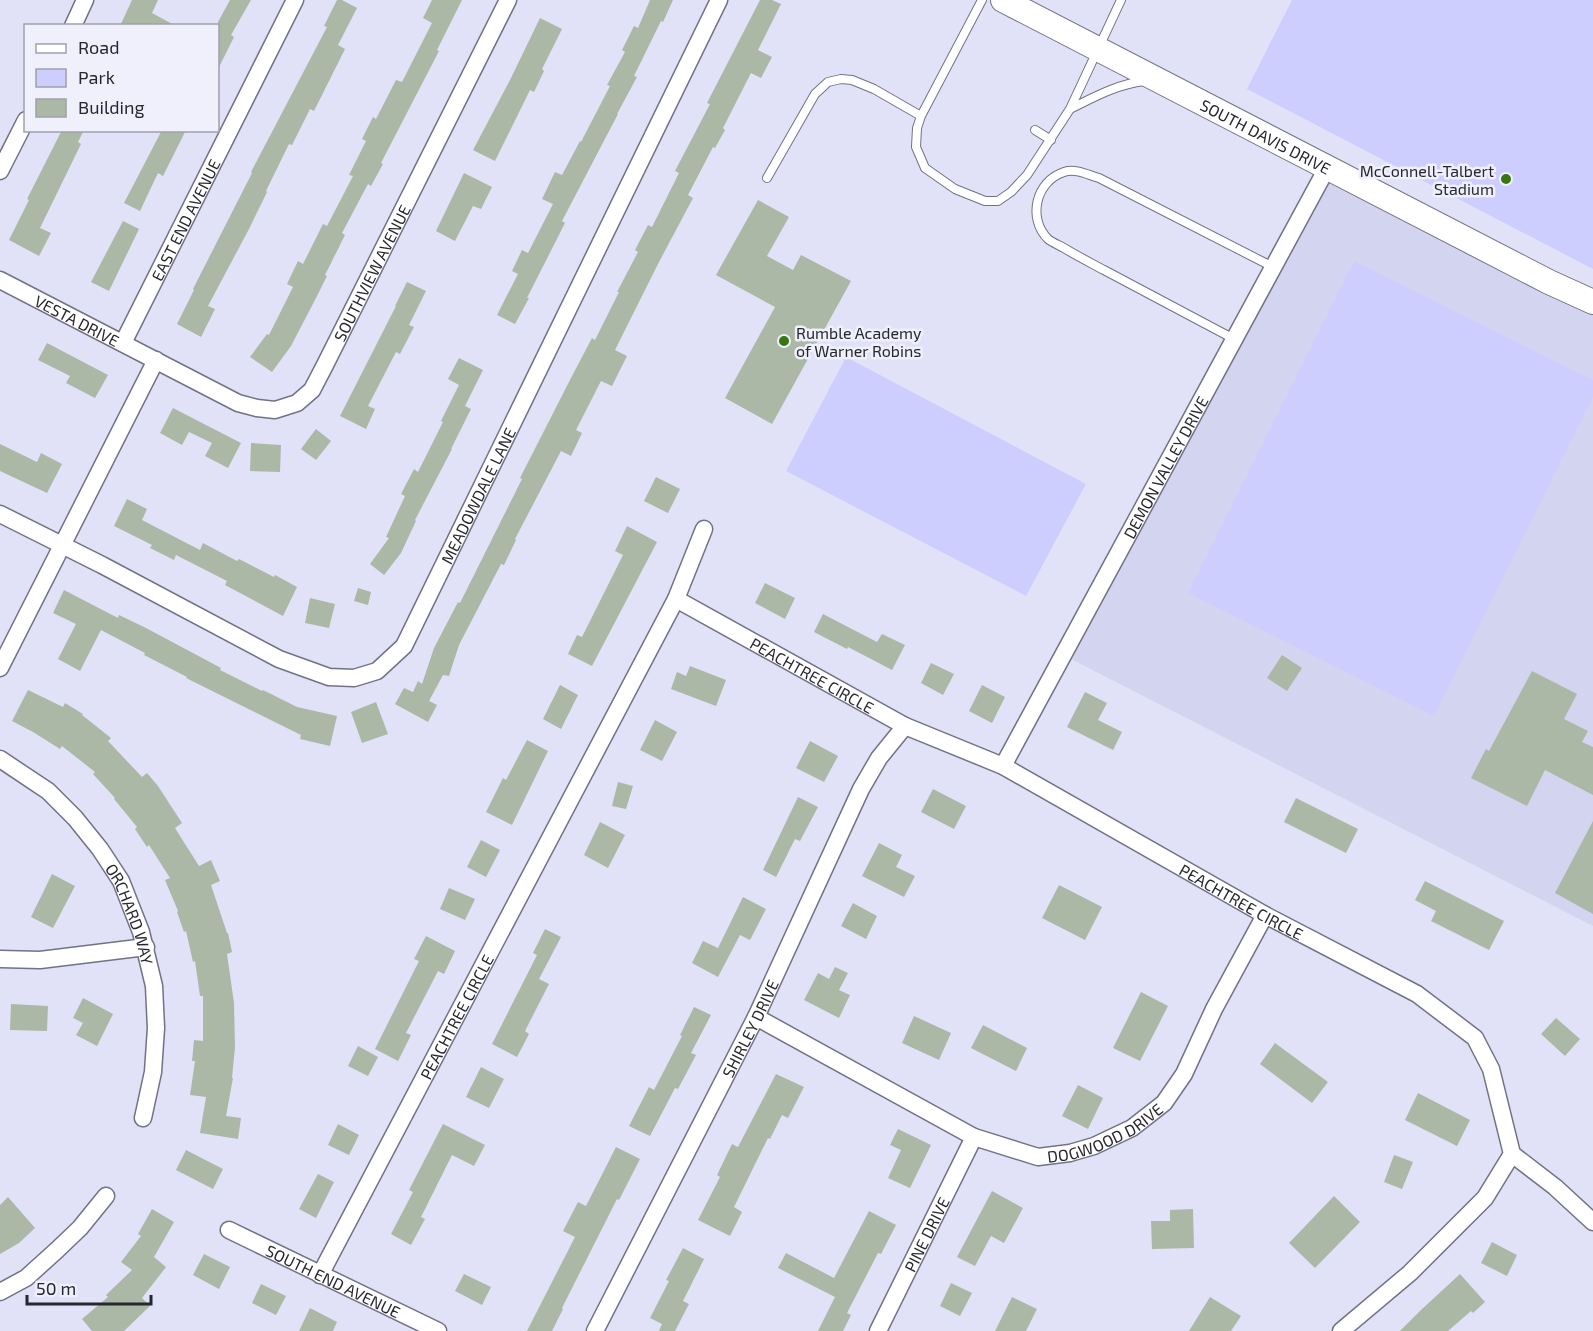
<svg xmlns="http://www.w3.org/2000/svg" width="1593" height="1331" font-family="'Exo 2',sans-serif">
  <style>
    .built { fill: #d3d4f0 }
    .green { fill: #cecefe }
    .building { fill: #abb8a6 }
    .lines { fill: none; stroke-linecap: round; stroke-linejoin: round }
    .lane-casing { stroke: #727285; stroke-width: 10 }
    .street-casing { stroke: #727285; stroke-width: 19 }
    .secondary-casing { stroke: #727285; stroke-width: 26 }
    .lane { stroke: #fff; stroke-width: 8 }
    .street { stroke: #fff; stroke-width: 16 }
    .secondary { stroke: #fff; stroke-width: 24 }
    .poi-dot { fill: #377611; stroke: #f0f0fd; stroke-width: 2 }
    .labels { text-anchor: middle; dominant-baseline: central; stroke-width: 5; stroke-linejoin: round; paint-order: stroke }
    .street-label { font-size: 16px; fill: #27272f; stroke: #f0f0fd }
    .poi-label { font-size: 16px; fill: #27272f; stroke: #f0f0fd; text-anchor: end }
  </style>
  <rect width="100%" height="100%" fill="#e1e2f8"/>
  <path class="built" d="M1327,168L1593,299V926L1063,655Z"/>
  <path class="green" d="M1292,0H1593V269L1247,89Z
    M1354,261L1593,380V397L1434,716L1188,593Z
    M846,357L1086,484L1026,596L786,471Z"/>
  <path class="building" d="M132,0H158L152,13L176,26H120Z
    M230,0H251L231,35L234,37L218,69V22Z
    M337,0H342L357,8L338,45L345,49L314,111L310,109L292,145L289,144L266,191L267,192L249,229L208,306L215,309L201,337L177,324L194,290L193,289L252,173L251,172L327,27L324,26Z
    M432,0H462L437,50L439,51L381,163L383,164L371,186L368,184L342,233L345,235L325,275L327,276L316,298L291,346L272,372L250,357L267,334L269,335L293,287L287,284L298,261L303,264L323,224L327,226L353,176L349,175L366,141L362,139L373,117L376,119L396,80L402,82L432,23L423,18Z
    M650,0H673L663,22L661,21L634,76L637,77L617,114H618L562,221L565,223L527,298H529L515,324L497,315L518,274L512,271L522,250L528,253L553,204L542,199L555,172L562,175L580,141L581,142L610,86L607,85L625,52L622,50L634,26L638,28Z
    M760,0H772L781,4L758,50L772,57L761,78L751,73L723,128L725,130L715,148L713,147L688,195L693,198L659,262L615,350L627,356L612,386L601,381L576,430L582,433L571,456L561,451L515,539L516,540L504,565L501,564L459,645L449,676L443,675L429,701L437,705L428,722L395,704L404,688L413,692L418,681L422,684L434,648L458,602L460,603L522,479L520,478L572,376L592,338L595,340L619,292H617L638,252L635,250L648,225L652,227L679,173L675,171L710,104L707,103Z
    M540,18L562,29L542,69L544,71L534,92L530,90L495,161L473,150L510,80Z
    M62,130H84L78,142L81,144L40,228L51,233L39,256L9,240L29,200L27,199Z
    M162,130H186L163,176L158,173L140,211L124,203Z
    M464,173L492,187L481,209L473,206L455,241L436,231Z
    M758,200L789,217L767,256L793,270L801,255L851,281L772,424L725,398L775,307L716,275Z
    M123,221L139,229L109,291L91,282Z
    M407,282L426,291L409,325L414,327L400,354L396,352L368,406L375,409L366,429L340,416L396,306H395Z
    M47,343L108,375L95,398L66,383L70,376L38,360Z
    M459,358L483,370L465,406L471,409L451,449H452L415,520L416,521L401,553L384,575L370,564L389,538L386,537L405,496L401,494L414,469L418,472L443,422L441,421L459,385L448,379Z
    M173,408L241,443L228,468L205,456L212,443L189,432L182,445L160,433Z
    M316,429L331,441L316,460L301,449Z
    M251,443L281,445L280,472L250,471Z
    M0,444L37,462L41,453L62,464L47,493L0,471Z
    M656,477L680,489L668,513L644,501Z
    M127,499L147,509L142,520L200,550L203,543L237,561L239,559L274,577L275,575L297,587L283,616L225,585L227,581L176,555L174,560L150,548L152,545L114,526Z
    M627,526L657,542L592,666L568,654L577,635L582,637L623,555L615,551Z
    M765,583L795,598L785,619L755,603Z
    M358,588L371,592L368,605L354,601Z
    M64,590L118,618L119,615L146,628L221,668L220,670L262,691L263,690L297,707L337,716L330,746L300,739L301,735L186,678L187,677L144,655L145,653L101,630L80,671L58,659L76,624L53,613Z
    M310,598L335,604L329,628L305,623Z
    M823,614L877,642L882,634L905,645L892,670L848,647L847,649L814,632Z
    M1282,655L1302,668L1287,691L1267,678Z
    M931,663L954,674L943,695L921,683Z
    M690,666L726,680L716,706L671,689L677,672L686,676Z
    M1532,671L1577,694L1564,719L1588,731L1582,742L1593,747V795L1545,770L1527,806L1471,778L1486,749L1489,751Z
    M560,685L578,695L561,729L543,719Z
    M982,685L1005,697L992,723L969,711Z
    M28,690L63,707L65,703L83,714L82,715L111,738L108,741L142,777L147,773L158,786L182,823L175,828L199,866L211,860L220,881L211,885L227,933H228L232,952L227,954L234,1003L235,1047L232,1078H233L226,1116L241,1118L238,1139L200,1133L206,1097L190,1095L195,1061H192L194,1040L203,1041V996H200L195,961L193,962L186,931L184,932L177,912L178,911L165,880L170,878L149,845L147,847L135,829L137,827L114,799L115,798L93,774L95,772L62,746L60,749L33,732L12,721Z
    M1085,692L1107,703L1098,720L1122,732L1113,750L1067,727Z
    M376,702L388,734L362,743L351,712Z
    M655,720L677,732L662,761L640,750Z
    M527,740L548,751L512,825L486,812L503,778L506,780Z
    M810,741L838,756L824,782L796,768Z
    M618,782L633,786L626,809L612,806Z
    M933,789L966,806L954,829L921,812Z
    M798,797L818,807L800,841L795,839L776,877L763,870Z
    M1296,798L1358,829L1346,853L1284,822Z
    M1593,821V914L1555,893Z
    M600,822L625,835L608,868L584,855Z
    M481,840L500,850L486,877L467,867Z
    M879,843L902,855L896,867L915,876L904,897L862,876Z
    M52,874L75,886L53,928L31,917Z
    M1425,881L1504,921L1489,950L1431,921L1436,911L1415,900Z
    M1059,885L1102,907L1085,940L1042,918Z
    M449,888L475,899L465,920L440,909Z
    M743,897L766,909L750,940L740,935L718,977L692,963L703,941L718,948Z
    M853,903L877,916L866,939L841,926Z
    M545,929L561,937L539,979L549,984L525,1031L529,1034L517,1057L492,1044L537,955L533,953Z
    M426,936L455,951L444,974L438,971L406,1033L411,1035L398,1061L375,1049L419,961L414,959Z
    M835,967L848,973L839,990L850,995L839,1018L804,1000L818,973L829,979Z
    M1141,992L1168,1006L1140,1061L1113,1048Z
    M83,998L113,1014L97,1046L76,1035L83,1023L73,1018Z
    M11,1004L48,1006L47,1031L10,1030Z
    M694,1007L711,1015L691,1053L696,1055L678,1089L675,1088L650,1136L629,1126L649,1087L654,1090L682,1036L680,1035Z
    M914,1016L951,1033L939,1060L902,1043Z
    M1556,1018L1580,1039L1565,1056L1541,1034Z
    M983,1025L1027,1048L1016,1071L971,1048Z
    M1275,1043L1328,1082L1312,1103L1260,1064Z
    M358,1046L378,1057L368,1076L348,1066Z
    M481,1067L504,1079L489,1108L466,1097Z
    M776,1074L804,1087L788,1118L782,1115L770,1139L768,1138L734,1207L742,1212L730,1236L698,1220L720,1177L717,1175L732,1144L738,1147Z
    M1078,1085L1103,1098L1088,1129L1062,1116Z
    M1418,1093L1470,1120L1457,1146L1405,1120Z
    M338,1124L359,1135L349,1155L328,1145Z
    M443,1124L485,1145L474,1166L452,1155L421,1217L425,1219L411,1245L391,1234L413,1192L409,1190Z
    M898,1129L931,1145L910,1188L888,1178L901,1150L890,1145Z
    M616,1147L640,1159L619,1200L617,1199L562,1308L563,1309L552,1331H527L575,1237L563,1231L578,1202L586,1206Z
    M186,1150L223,1169L213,1189L176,1170Z
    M1394,1155L1413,1162L1402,1189L1384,1182Z
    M318,1174L334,1182L316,1218L299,1209Z
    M992,1191L1023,1208L1004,1243L991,1236L975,1266L957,1257Z
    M1334,1196L1360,1222L1315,1268L1289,1243Z
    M8,1197L35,1228L19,1243L0,1254V1205Z
    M152,1209L174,1222L154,1257L166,1267L142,1298L150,1306L124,1331H92L82,1319L108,1297L106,1295L132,1270L121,1262L141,1236L138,1234Z
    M1193,1209L1194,1248L1152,1249L1151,1221H1170V1210Z
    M869,1211L896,1225L881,1254L878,1253L847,1313L851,1315L843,1331H818L835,1297L778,1268L786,1253L834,1278Z
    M1492,1242L1517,1255L1507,1276L1481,1263Z
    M683,1248L704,1259L683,1301L689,1304L675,1331H659L662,1324L650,1318L669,1281L666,1280Z
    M204,1254L230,1267L219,1289L193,1275Z
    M464,1274L491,1287L482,1305L455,1291Z
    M1460,1274L1485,1302L1473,1313L1471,1311L1448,1331H1400L1421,1310Z
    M951,1283L972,1293L960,1316L940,1306Z
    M261,1284L286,1296L276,1315L252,1303Z
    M1012,1297L1037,1309L1026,1331H995Z
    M1210,1297L1241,1316L1231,1331H1189Z
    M310,1308L337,1322L333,1331H299Z"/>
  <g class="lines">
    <g class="lane-casing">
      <path id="lane" d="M982,0L921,116L917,128L916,147L925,168L955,189L985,201H998L1011,192L1027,175L1070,109L1121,0
        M1070,109C1094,97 1118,84 1144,81
        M1035,130L1051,140
        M767,178L815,94L828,82L841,79L852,80L874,89L921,116
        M1234,339C1191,316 1147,293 1104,270C1091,263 1077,256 1064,248C1059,245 1053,243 1048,239C1027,218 1036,181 1064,172C1076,168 1088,175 1099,178L1273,267"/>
    </g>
    <g class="street-casing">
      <g id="street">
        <path d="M73,26L85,0"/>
        <path d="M0,171L26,120"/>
        <path id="s1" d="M0,280L238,403L257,408L275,410L297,403L312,390L325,365L508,0"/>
        <path id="s2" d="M123,343L295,0"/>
        <path id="s3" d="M0,514L102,565L279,659L329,677L354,678L377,671L404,646L719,0"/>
        <path d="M676,599L704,529"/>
        <path d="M0,668L156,360"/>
        <path id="s4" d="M0,759L48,791L75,818L100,849L121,881L141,932L154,986L156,1028L153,1072L143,1118"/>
        <path id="s5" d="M1003,766L1327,168"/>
        <path d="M0,959L40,960L146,947"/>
        <path id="s6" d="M756,1017L974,1137L1038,1157L1070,1153L1094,1146L1132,1128L1164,1103L1184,1074L1214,1009L1265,915"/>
        <path d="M1512,1154L1555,1187L1593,1222"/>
        <path id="s7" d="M229,1230L438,1331"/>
        <path id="s8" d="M320,1275L676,599L905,726L1003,766L1265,915L1417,994L1475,1038L1491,1069L1512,1154L1485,1198L1410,1273L1341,1331"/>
        <path d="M0,1292L26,1278L57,1250L80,1228L106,1196"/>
        <path id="s9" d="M595,1331L756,1017L861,789L879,758L905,726"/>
        <path id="s10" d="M878,1331L974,1137"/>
      </g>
    </g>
    <g class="secondary-casing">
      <g id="secondary">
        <path id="s11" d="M1003,0L1549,282L1593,302"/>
      </g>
    </g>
    <use href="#lane" class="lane"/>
    <use href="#street" class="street"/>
    <use href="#secondary" class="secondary"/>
  </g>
  <g class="poi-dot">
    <circle cx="1506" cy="179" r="6"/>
    <circle cx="784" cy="341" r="6"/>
  </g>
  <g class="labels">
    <g class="street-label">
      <text stroke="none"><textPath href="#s11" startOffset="296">SOUTH DAVIS DRIVE</textPath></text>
      <text stroke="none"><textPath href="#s2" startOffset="138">EAST END AVENUE</textPath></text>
      <text stroke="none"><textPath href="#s1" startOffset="480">SOUTHVIEW AVENUE</textPath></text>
      <text stroke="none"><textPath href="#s1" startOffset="87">VESTA DRIVE</textPath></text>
      <text stroke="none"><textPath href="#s5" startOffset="340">DEMON VALLEY DRIVE</textPath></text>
      <text stroke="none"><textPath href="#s3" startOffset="621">MEADOWDALE LANE</textPath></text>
      <text stroke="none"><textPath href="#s8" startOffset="920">PEACHTREE CIRCLE</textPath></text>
      <text stroke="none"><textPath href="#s8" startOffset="1406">PEACHTREE CIRCLE</textPath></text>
      <text stroke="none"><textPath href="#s4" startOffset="208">ORCHARD WAY</textPath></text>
      <text stroke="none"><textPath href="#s8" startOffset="292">PEACHTREE CIRCLE</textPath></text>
      <text stroke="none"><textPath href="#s9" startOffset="340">SHIRLEY DRIVE</textPath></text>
      <text stroke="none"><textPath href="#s6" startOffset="388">DOGWOOD DRIVE</textPath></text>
      <text stroke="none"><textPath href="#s10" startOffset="108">PINE DRIVE</textPath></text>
      <text stroke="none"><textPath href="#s7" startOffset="116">SOUTH END AVENUE</textPath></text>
    </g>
    <g class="poi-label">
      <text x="1494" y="170">McConnell-Talbert<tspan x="1494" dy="18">Stadium</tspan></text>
      <text x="796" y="332" text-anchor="start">Rumble Academy<tspan x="796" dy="18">of Warner Robins</tspan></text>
    </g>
  </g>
  <rect x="24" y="24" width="195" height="108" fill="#f0f0fd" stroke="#a0a0ab" stroke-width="1.5"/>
  <rect x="36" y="44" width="30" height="9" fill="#ffffff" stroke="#a0a0ab" stroke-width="1.5"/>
  <text x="78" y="54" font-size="18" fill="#27272f">Road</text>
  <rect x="36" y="69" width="30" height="18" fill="#cecefe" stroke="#a0a0ab" stroke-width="1.5"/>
  <text x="78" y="84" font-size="18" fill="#27272f">Park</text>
  <rect x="36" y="99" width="30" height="18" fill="#abb8a6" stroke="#a0a0ab" stroke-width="1.5"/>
  <text x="78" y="114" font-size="18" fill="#27272f">Building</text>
  <path d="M27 1295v9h124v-9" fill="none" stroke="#27272f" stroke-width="3"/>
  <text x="36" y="1295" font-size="18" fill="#27272f" stroke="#f0f0fd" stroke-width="4.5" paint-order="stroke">50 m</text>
</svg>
